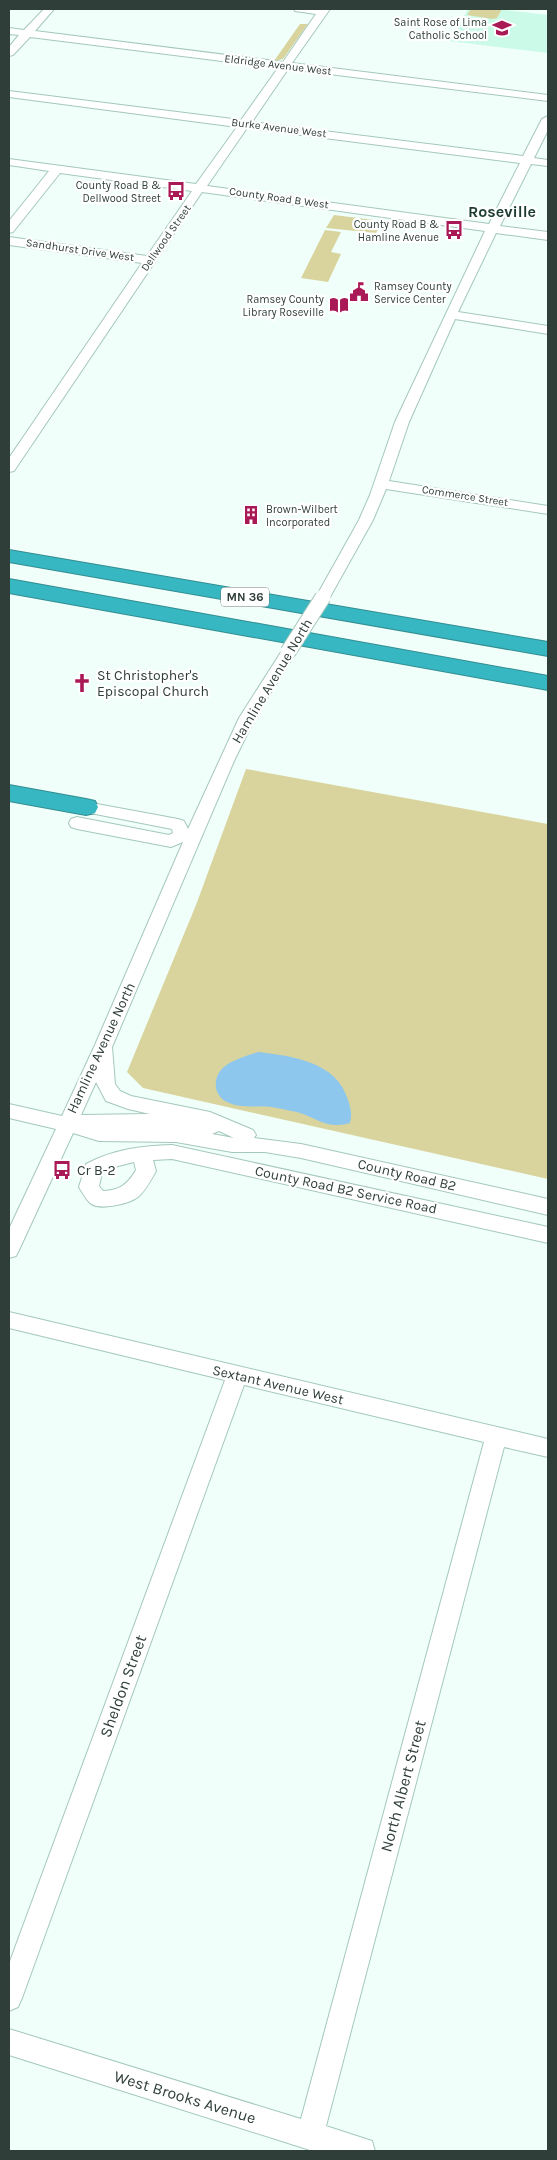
<svg xmlns="http://www.w3.org/2000/svg" width="557" height="2160" font-family="Karla,sans-serif">
  <style>
    .built { fill: #ccfae9 }
    .green { fill: #d9d49e }
    .water { fill: #8dc7ed }
    .lines { fill: none; stroke-linecap: round; stroke-linejoin: round }
    .minor-casing { stroke: #a4c8bb; stroke-width: 2 }
    .highway-casing { stroke: #348d92; stroke-width: 2 }
    .minor { fill: #fff; fill-rule: evenodd }
    .highway { fill: #36b7c2; fill-rule: evenodd }
    .minor-bridge-casing { stroke: #a4c8bb; stroke-width: 17; stroke-linecap: butt }
    .minor-bridge { stroke: #fff; stroke-width: 15 }
    .labels { text-anchor: middle; dominant-baseline: central; stroke-width: 4.5; stroke-linejoin: round; paint-order: stroke }
    .far-poi-label { font-size: 11px; fill: #2f3e38; stroke: #fff; text-anchor: end }
    .far-street-label { font-size: 11px; fill: #2f3e38; stroke: #fff }
    .shield { fill: #fff; stroke: #6d7874; stroke-width: 1 }
    .shield-label { font-size: 12px; font-weight: bold; fill: #2f3e38 }
    .poi-label { font-size: 14px; fill: #2f3e38; stroke: #fff; text-anchor: start }
    .street-label { font-size: 14px; fill: #2f3e38; stroke: #fff }
    .far-district-label { font-size: 16px; font-weight: bold; fill: #1c3c32; stroke: #fff }
    .near-street-label { font-size: 16px; fill: #2f3e38; stroke: #fff }
  </style>
  <rect width="100%" height="100%" fill="#f0fff9"/>
  <path class="built" d="M468,9H498L548,15V53L449,41Z"/>
  <path class="green" d="M471,9H502L497,18L493,19L467,15Z
    M300,24H308L283,59L274,61Z
    M334,215L382,221L376,233L326,228Z
    M325,230L341,232L331,252L341,254L328,282L301,278Z
    M246,769L548,824V1179L143,1088L127,1072L196,905Z"/>
  <path class="water" d="M258,1052C293,1056 337,1062 348,1100C351,1109 352,1114 350,1123C329,1129 321,1121 303,1114C295,1111 285,1110 277,1108C261,1104 243,1110 227,1102C222,1100 217,1094 216,1088C213,1064 240,1058 258,1052Z"/>
  <g class="lines">
    <g class="minor-casing">
      <path id="minor" d="M44,9H54L35,31L283,62L316,14L295,11L294,9H330L292,63L548,95V101L288,69L252,122L523,156L542,119L548,116V130L534,158L548,160V166L531,164L500,226L548,232V240L496,233L458,312L548,326V334L455,319L409,422L389,481L548,506V514L386,489L373,520L330,597L328,600H318L316,597L359,520L370,495L395,422L485,231L202,192L14,471L9,472V458L142,263L9,245V237L147,256L192,191L60,173L13,232L9,233V221L49,171L9,165V159L196,184L237,127L9,97V91L241,120L278,68L30,37L13,55L9,56V47L19,35L9,34V28L24,30ZM247,128L520,163L489,224L207,186Z
        M288,647L293,649L296,652L255,718L234,761L112,1047L115,1084L120,1091L131,1096L210,1112L253,1130L256,1135L254,1138L301,1144L548,1199V1215L301,1158L265,1152H232L176,1142L99,1141L73,1133L19,1250L16,1256L9,1258V1229L56,1129L9,1118V1104L62,1116L95,1045L183,842L171,847L77,829L71,827L69,823L71,819L77,817L169,835L173,833L172,829L80,811L78,807L80,803L86,802L178,819L184,821L188,829L239,718L283,649ZM96,1082L106,1101L128,1109L150,1114L81,1115ZM219,1131L234,1138L212,1134Z
        M172,1145L548,1227V1243L172,1159L153,1160L156,1171C151,1180 146,1190 138,1197C129,1204 99,1211 90,1203C86,1199 82,1192 79,1187L86,1164C114,1149 142,1146 172,1145ZM134,1162L136,1170C127,1185 120,1190 103,1191L99,1186L102,1173L118,1166Z
        M9,1312L548,1439V1457L504,1447L326,2126L372,2141L375,2151L310,2150L9,2055V2029L301,2119L484,1442L244,1385L22,1998L18,2007L9,2011V1964L225,1380L9,1328Z"/>
    </g>
    <g class="highway-casing">
      <path id="highway" d="M9,550L548,642V656L9,562Z
        M9,579L548,676V690L9,593Z
        M9,785L86,799L95,801L98,807L95,813L86,815L9,801Z"/>
    </g>
    <use href="#minor" class="minor"/>
    <use href="#highway" class="highway"/>
    <g class="minor-bridge-casing">
      <path id="minor-bridge" d="M288,652L323,597"/>
    </g>
    <use href="#minor-bridge" class="minor-bridge"/>
  </g>
  <defs>
    <g id="school-bare" transform="scale(1.5)"><path d="M0-5L7-2L0 1L-7-2ZM-4 1L0 2.5L4 1V4Q0 6-4 4Z" fill="#a91955" stroke="#fff" stroke-width="2.5" paint-order="stroke"/></g>
    <g id="bus-bare" transform="scale(1.5)"><path d="M-5-6H5V4H4V6H2V4H-2V6H-4V4H-5ZM-3.5-4V0h7V-4ZM-3.5 1.2v1.5H-2V1.2ZM2 1.2v1.5H3.5V1.2Z" fill="#a91955" stroke="#fff" stroke-width="2.5" paint-order="stroke"/></g>
    <g id="civic-bare" transform="scale(1.5)"><path d="M-.6-6.5H3V-4.5H.6V-3L4-1V1h2V6H-6V1h2V-1L-.6-3ZM-1.2 2.5V6h2.4V2.5Z" fill="#a91955" stroke="#fff" stroke-width="2.5" paint-order="stroke"/></g>
    <g id="library-bare" transform="scale(1.5)"><path d="M-6-4Q-3-5.5-.7-3.5V5Q-3 3-6 4ZM6-4Q3-5.5 .7-3.5V5Q3 3 6 4Z" fill="#a91955" stroke="#fff" stroke-width="2.5" paint-order="stroke"/></g>
    <g id="building-bare" transform="scale(1.5)"><path d="M-4-6H4V6H1V3H-1V6H-4ZM-2.5-4.3h1.7v1.8h-1.7ZM.8-4.3h1.7v1.8H.8ZM-2.5-1h1.7V.8h-1.7ZM.8-1h1.7V.8H.8Z" fill="#a91955" stroke="#fff" stroke-width="2.5" paint-order="stroke"/></g>
    <g id="church-bare" transform="scale(1.5)"><path d="M-1.2-6h2.4v3.5h3.3v2.4h-3.3V6h-2.4V-.1h-3.3v-2.4h3.3Z" fill="#a91955" stroke="#fff" stroke-width="2.5" paint-order="stroke"/></g>
  </defs>
  <g fill-rule="evenodd">
    <use href="#school-bare" x="502" y="28"/>
    <use href="#bus-bare" x="176" y="191"/>
    <use href="#bus-bare" x="454" y="230"/>
    <use href="#civic-bare" x="359" y="292"/>
    <use href="#library-bare" x="339" y="305"/>
    <use href="#building-bare" x="251" y="515"/>
    <use href="#church-bare" x="82" y="683"/>
    <use href="#bus-bare" x="62" y="1170"/>
  </g>
  <g class="labels">
    <g class="far-poi-label">
      <text x="487" y="22">Saint Rose of Lima<tspan x="487" dy="13">Catholic School</tspan></text>
      <text x="161" y="185">County Road B &amp;<tspan x="161" dy="13">Dellwood Street</tspan></text>
      <text x="439" y="224">County Road B &amp;<tspan x="439" dy="13">Hamline Avenue</tspan></text>
      <text x="374" y="286" text-anchor="start">Ramsey County<tspan x="374" dy="13">Service Center</tspan></text>
      <text x="324" y="299">Ramsey County<tspan x="324" dy="13">Library Roseville</tspan></text>
      <text x="266" y="509" text-anchor="start">Brown-Wilbert<tspan x="266" dy="13">Incorporated</tspan></text>
    </g>
    <g class="far-street-label">
      <text transform="translate(278 65) rotate(7)">Eldridge Avenue West</text>
      <text transform="translate(279 128) rotate(7)">Burke Avenue West</text>
      <text transform="translate(279 198) rotate(8)">County Road B West</text>
      <text transform="translate(166 238) rotate(-55)">Dellwood Street</text>
      <text transform="translate(80 250) rotate(8)">Sandhurst Drive West</text>
      <text transform="translate(465 496) rotate(9)">Commerce Street</text>
    </g>
    <rect class="shield" x="221" y="587.5" width="48" height="19" rx="4"/>
    <g class="shield-label">
      <text x="245" y="597">MN 36</text>
    </g>
    <g class="poi-label">
      <text x="97" y="675">St Christopher's<tspan x="97" dy="16">Episcopal Church</tspan></text>
      <text x="77" y="1170">Cr B-2</text>
    </g>
    <g class="street-label">
      <text transform="translate(272 681) rotate(-59)">Hamline Avenue North</text>
      <text transform="translate(101 1048) rotate(-65)">Hamline Avenue North</text>
      <text transform="translate(407 1175) rotate(13)">County Road B2</text>
      <text transform="translate(346 1190) rotate(12)">County Road B2 Service Road</text>
      <text transform="translate(278 1385) rotate(13)">Sextant Avenue West</text>
    </g>
    <g class="far-district-label">
      <text x="502" y="211">Roseville</text>
    </g>
    <g class="near-street-label">
      <text transform="translate(123 1686) rotate(-70)">Sheldon Street</text>
      <text transform="translate(403 1786) rotate(-75)">North Albert Street</text>
      <text transform="translate(185 2097) rotate(17)">West Brooks Avenue</text>
    </g>
  </g>
  <rect width="557" height="2160" fill="none" stroke="#2f3e38" stroke-width="20"/>
</svg>
